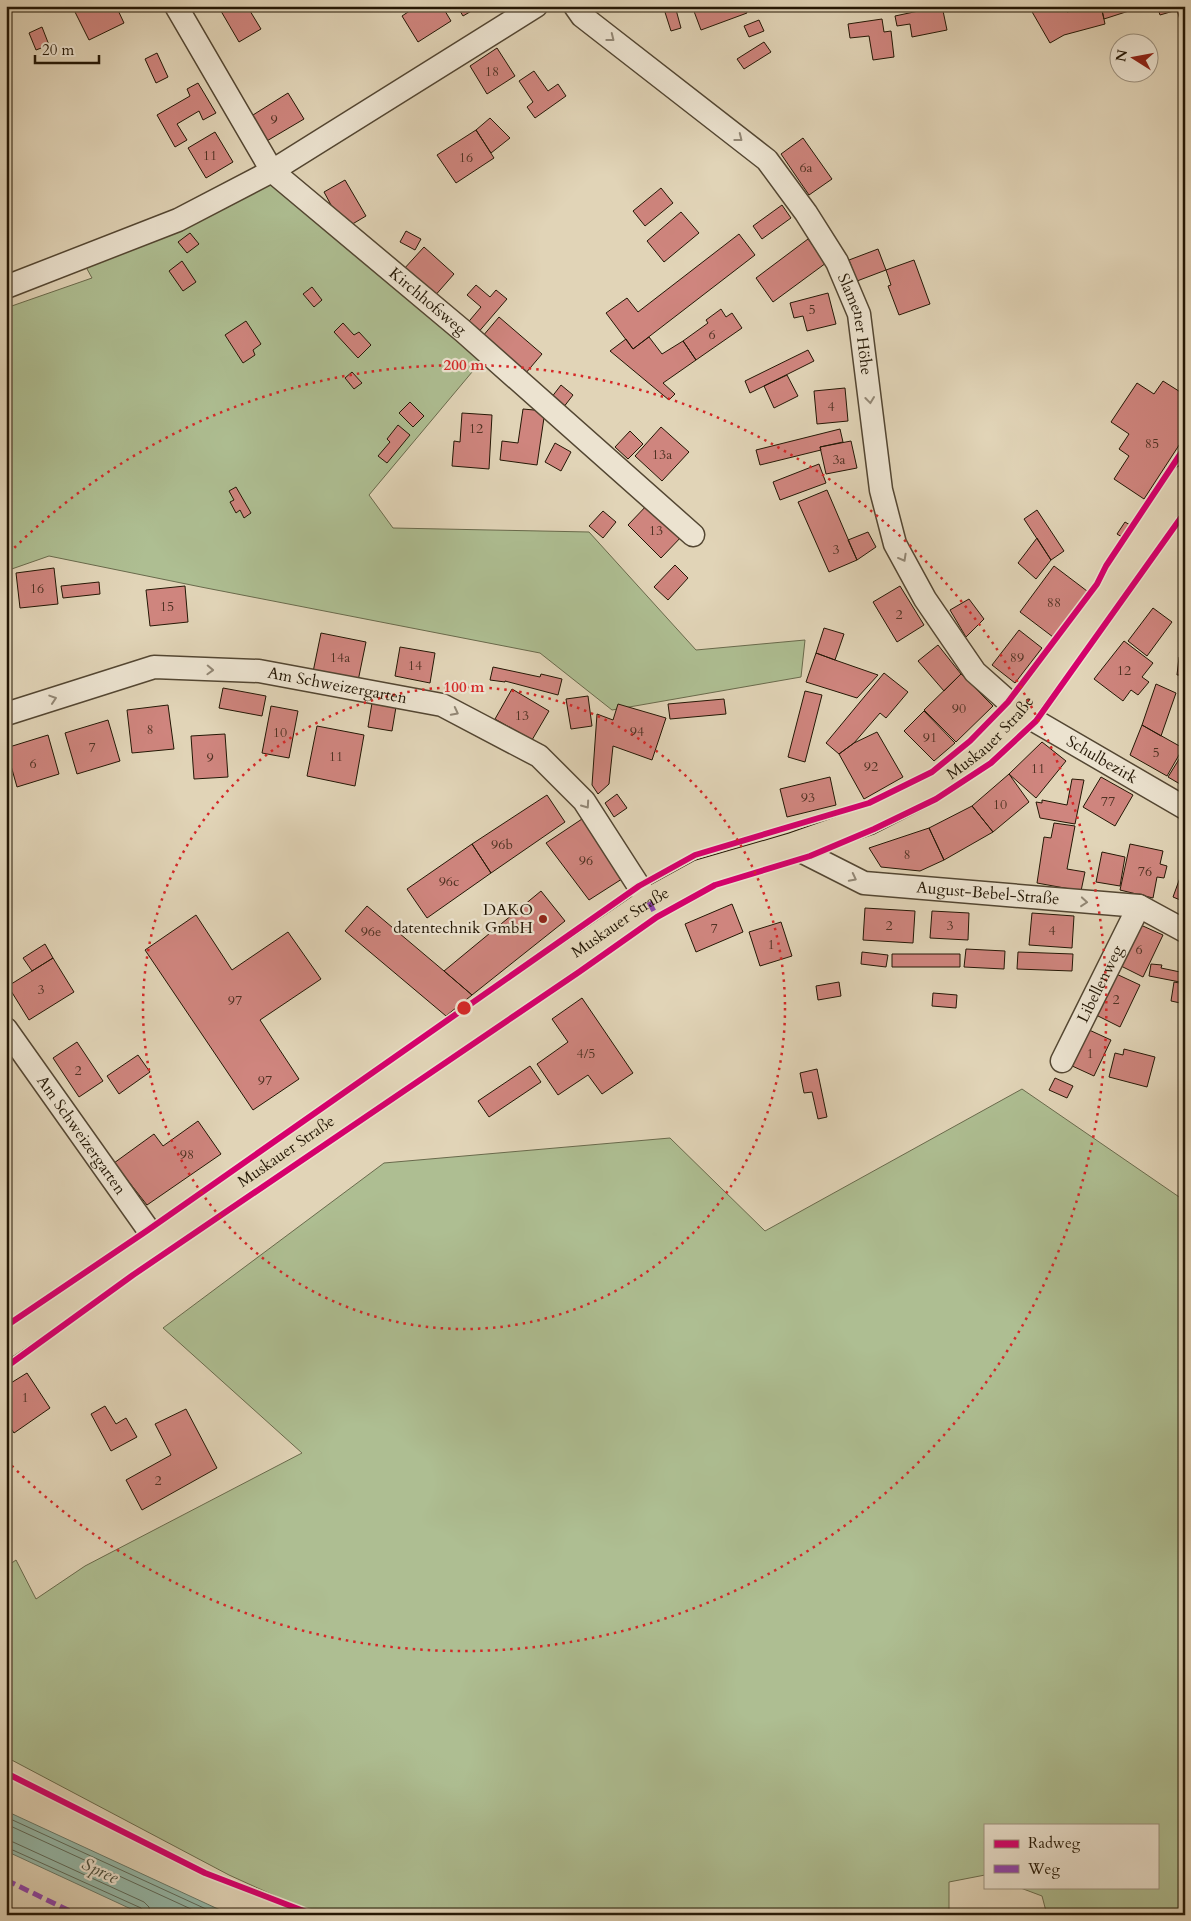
<svg xmlns="http://www.w3.org/2000/svg" width="1191" height="1921" font-family="Cardo,serif">
  <style>
    .green { fill: #aebe92; stroke: #696a4c }
    .water { fill: #95b9aa; stroke: #687868 }
    .lines { fill: none; stroke-linecap: round; stroke-linejoin: round }
    .shore { stroke: #5c6858; stroke-width: 1 }
    .building { fill: #cf857e; stroke: #241705 }
    .minor-casing { stroke: #534632; stroke-width: 25 }
    .primary-casing { stroke: #241705; stroke-width: 30 }
    .minor { stroke: #ece3d0; stroke-width: 22 }
    .primary { stroke: #e1d4b7; stroke-width: 28 }
    .quiet { stroke: #8e44ad; stroke-width: 5; stroke-dasharray: 10 5; stroke-linecap: butt }
    .cycleway-casing { stroke: #ece3d0; stroke-width: 9 }
    .cycleway { stroke: #d6006c; stroke-width: 6 }
    .oneway { stroke: #928775 }
    .ring { fill: none; stroke: #d62828; stroke-width: 2.5; stroke-dasharray: 2.5 5 }
    .poi-dot { fill: #8f2418; stroke: #ece3d0; stroke-width: 2 }
    .labels { text-anchor: middle; dominant-baseline: central; stroke-width: 4.5; stroke-linejoin: round; paint-order: stroke }
    .number-label { font-size: 14px; fill: #4f3223 }
    .street-label { font-size: 16px; fill: #241705; stroke: #ece3d0 }
    .poi-label { font-size: 16px; fill: #241705; stroke: #ece3d0; text-anchor: end }
    .water-label { font-size: 18px; font-style: italic; fill: #4c503f; stroke: #ece3d0 }
    .centre { fill: #d62828; stroke: #ece3d0; stroke-width: 2.5 }
    .ring-label { font-size: 15px; text-anchor: middle; font-weight: bold; fill: #d62828; stroke: #ece3d0; stroke-width: 4.5; stroke-linejoin: round; paint-order: stroke }
  </style>
  <rect width="100%" height="100%" fill="#e1d4b7"/>
  <filter id="stains"><feTurbulence type="fractalNoise" baseFrequency=".004" numOctaves="4"/><feColorMatrix values="0 0 0 0 .2 0 0 0 0 .09 0 0 0 0 .02 0 0 0 .5 -.17"/></filter>
  <radialGradient id="worn" r=".72"><stop offset=".6" stop-color="#630" stop-opacity="0"/><stop offset="1" stop-color="#630" stop-opacity=".3"/></radialGradient>
  <path class="green" d="M272,171L488,353L369,495L393,528L589,532L696,650L805,640L801,677L612,710L540,653L201,587L49,556L6,571V308L92,278L81,258Z
    M1022,1089L1185,1201V1915H1047L1042,1896L1018,1887H1157V1825H985V1875L949,1882V1915H317L229,1875L6,1757V1567L16,1560L36,1599L85,1566L302,1453L163,1328L384,1163L670,1138L765,1231Z"/>
  <path class="water" d="M6,1811L231,1915H144L6,1851Z"/>
  <g class="lines">
    <path class="shore" d="M6,1817L219,1915
      M6,1824L204,1915
      M6,1841L13,1842L144,1902L149,1907L150,1915
      M6,1847L141,1908L144,1915"/>
  </g>
  <path class="building" d="M72,6H116L124,23L89,40Z
    M218,6H247L261,29L239,42Z
    M417,6H442L451,21L418,42L402,16Z
    M457,6H480L463,16Z
    M663,6H675L681,28L671,31Z
    M692,6H744L747,13L701,30Z
    M942,6L947,30L912,37L910,24L897,26L895,16Z
    M1038,6H1065L1067,12L1089,6H1101L1105,24L1064,35L1050,43L1031,10Z
    M1101,6H1134L1135,9L1104,19Z
    M1157,6H1185V36L1177,10L1160,15Z
    M882,19L884,32L891,31L894,57L873,60L869,36L850,38L848,24Z
    M759,20L764,31L749,37L744,26Z
    M42,27L49,45L36,50L29,33Z
    M764,42L771,52L744,69L737,59Z
    M497,48L515,76L487,94L470,66Z
    M157,53L168,77L156,83L145,59Z
    M534,71L548,91L558,84L566,96L535,118L527,107L533,102L519,81Z
    M198,83L216,113L203,120L199,111L177,124L187,140L175,147L157,115L190,96L187,89Z
    M288,93L304,119L260,145L245,120Z
    M490,118L510,138L491,153L476,130Z
    M476,130L494,158L456,183L437,155Z
    M215,132L233,162L206,178L188,148Z
    M803,138L832,179L809,195L781,154Z
    M345,180L366,216L344,229L324,192Z
    M661,188L673,203L645,226L633,211Z
    M782,205L791,218L762,239L753,226Z
    M681,212L699,233L664,262L647,241Z
    M406,231L421,239L415,250L400,242Z
    M190,233L199,244L187,253L178,242Z
    M739,234L755,255L633,349L606,313L627,298L638,312Z
    M808,239L826,263L773,302L756,278Z
    M424,247L454,274L433,298L403,270Z
    M878,249L886,270L857,281L849,260Z
    M914,260L930,304L899,315L888,286L891,285L886,270Z
    M182,261L196,282L183,291L169,271Z
    M476,285L490,297L496,290L507,299L476,335L465,326L481,307L467,295Z
    M312,287L322,300L314,307L303,294Z
    M828,293L836,324L807,331L803,316L794,318L790,303Z
    M721,309L726,317L732,313L742,328L696,360L683,341L708,323L706,320Z
    M499,317L542,354L525,374L482,337Z
    M246,321L261,344L253,350L255,355L243,363L225,335Z
    M343,323L354,335L359,332L371,345L358,358L334,332Z
    M649,337L662,354L683,341L696,360L663,383L675,394L669,400L610,351L626,339L633,349Z
    M808,350L814,361L750,393L745,381Z
    M352,372L362,383L354,389L345,378Z
    M787,375L798,396L774,408L764,386Z
    M1163,381L1185,395V436L1144,499L1114,479L1129,456L1119,449L1129,434L1111,422L1137,383L1154,394Z
    M561,385L573,395L563,408L551,398Z
    M845,388L848,421L817,424L814,391Z
    M410,402L424,416L413,427L399,413Z
    M523,409L545,411L537,465L500,460L502,441L518,443Z
    M462,413L492,415L489,469L452,466L454,441L460,442Z
    M398,425L410,435L387,463L378,456L390,442L387,439Z
    M661,427L689,452L662,481L635,456Z
    M840,429L843,442L820,447L821,450L760,465L756,450Z
    M630,431L643,444L628,459L615,447Z
    M851,441L857,468L826,474L820,447Z
    M555,443L571,452L561,471L545,462Z
    M819,464L826,483L780,500L773,482Z
    M236,487L251,513L244,518L240,510L236,513L230,502L234,500L229,491Z
    M827,490L857,560L829,572L798,502Z
    M650,502L684,534L661,558L628,525Z
    M1037,510L1064,551L1051,560L1024,519Z
    M603,511L616,522L603,538L589,526Z
    M1125,522L1130,525L1122,537L1117,534Z
    M868,532L876,547L857,560L848,540Z
    M1037,538L1051,560L1036,579L1018,563Z
    M675,565L688,578L668,600L654,587Z
    M1054,566L1087,591L1053,637L1020,612Z
    M54,568L58,604L20,608L16,573Z
    M99,582L100,594L63,598L61,586Z
    M185,586L188,622L150,626L146,590Z
    M900,586L924,625L897,642L873,602Z
    M969,599L984,619L966,637L950,610Z
    M1153,608L1172,622L1147,656L1128,641Z
    M824,628L844,634L835,660L816,653Z
    M1019,630L1042,648L1015,683L992,665Z
    M321,633L366,642L358,681L313,672Z
    M1124,641L1153,663L1142,677L1149,682L1138,695L1131,690L1123,701L1094,679Z
    M938,645L961,674L944,691L918,661Z
    M400,647L435,653L430,683L395,676Z
    M816,653L835,660L878,675L857,698L806,682Z
    M1179,657L1185,658V675H1177Z
    M493,667L540,677L541,674L562,679L558,695L505,681V682L490,680Z
    M884,673L908,692L886,718L880,713L854,743L839,754L826,743Z
    M961,674L993,706L956,742L924,710Z
    M1156,684L1176,693L1161,736L1142,725Z
    M223,688L266,696L262,716L219,708Z
    M512,689L549,711L532,740L495,719Z
    M805,691L822,695L805,762L788,757Z
    M588,696L592,726L571,729L566,699Z
    M724,699L726,714L670,719L668,704Z
    M372,703L396,707L392,731L368,727Z
    M618,704L666,718L652,760L613,746L609,784L598,794L592,785L597,714L613,720Z
    M168,705L174,749L132,753L127,710Z
    M271,706L298,711L289,758L262,753Z
    M924,711L955,743L934,761L904,731Z
    M108,720L120,761L77,774L65,733Z
    M1142,725L1183,748L1167,776L1130,755Z
    M317,726L364,735L355,786L307,776Z
    M877,732L903,777L864,799L839,754L854,743Z
    M225,734L228,777L194,779L191,736Z
    M48,735L59,774L17,787L6,748Z
    M1042,742L1066,761L1036,798L1009,774Z
    M1181,756L1185,759V787L1168,777Z
    M1009,774L1029,802L993,832L972,806Z
    M830,777L836,805L787,817L780,789Z
    M1101,777L1133,795L1115,826L1083,807Z
    M1072,779L1084,780L1075,824L1040,818L1036,802L1042,803V800L1067,805Z
    M617,794L627,808L614,817L605,803Z
    M547,795L565,822L491,873L472,844Z
    M972,806L993,832L944,860L929,828Z
    M585,817L625,877L589,900L546,843Z
    M1054,823L1075,826L1067,869L1085,872L1081,891L1037,883L1044,837L1051,838Z
    M929,828L944,860L920,871L881,867L869,848Z
    M472,844L491,873L427,918L407,889Z
    M1130,844L1163,851L1160,864L1167,866L1164,878L1157,877L1153,898L1120,890Z
    M1102,852L1125,857L1120,886L1096,882Z
    M1181,875L1185,876V902L1173,897Z
    M541,891L565,921L472,995L444,971Z
    M732,904L743,932L696,952L685,924Z
    M367,906L444,971L472,995L446,1016L345,931Z
    M865,908L915,911L913,943L863,940Z
    M932,911L969,913L968,940L930,938Z
    M1032,913L1074,916L1072,948L1029,945Z
    M196,915L232,970L288,932L321,979L260,1020L299,1079L253,1110L145,950Z
    M781,922L792,956L760,966L749,932Z
    M1134,922L1163,935L1143,977L1115,963Z
    M45,944L53,958L32,971L23,958Z
    M966,949L1005,951L1004,969L964,967Z
    M862,952L888,955L886,967L861,964Z
    M1018,952L1073,954L1072,971L1017,969Z
    M892,954H960V967H892Z
    M53,958L74,992L29,1020L8,986Z
    M1151,964L1162,965L1161,968L1185,973V983L1149,976Z
    M1112,972L1140,985L1120,1027L1092,1013Z
    M839,982L841,996L818,1000L816,986Z
    M1174,982L1185,984V1004L1171,1001Z
    M933,993L957,995L956,1008L932,1006Z
    M582,998L633,1073L602,1094L588,1075L558,1095L537,1064L568,1042L552,1019Z
    M1087,1029L1111,1040L1094,1076L1070,1065Z
    M77,1042L103,1081L79,1097L53,1058Z
    M1124,1049L1155,1057L1147,1087L1109,1077L1115,1053L1123,1055Z
    M138,1055L150,1072L119,1094L107,1076Z
    M530,1066L541,1082L489,1117L478,1101Z
    M817,1069L827,1117L818,1119L812,1092L804,1093L800,1073Z
    M1055,1078L1073,1086L1067,1098L1049,1090Z
    M198,1121L221,1154L147,1205L114,1163L154,1134L163,1146Z
    M27,1373L50,1408L14,1433L6,1421V1386Z
    M105,1406L116,1424L126,1418L137,1437L111,1451L91,1414Z
    M186,1409L217,1468L142,1510L126,1480L171,1455L155,1424Z"/>
  <g class="lines">
    <g class="minor-casing">
      <g id="minor">
        <path id="s1" d="M176,6L272,171L463,331L693,535"/>
        <path id="s2" d="M575,6L582,16L767,160L806,213L837,262L859,314L881,490L895,544L925,599L975,672L1020,712L1185,808"/>
        <path d="M6,287L178,220L272,171L536,6"/>
        <path id="s3" d="M6,714L154,667L259,671L442,705L539,756L584,801L649,902"/>
        <path id="s4" d="M793,847L864,883L1139,906L1185,931"/>
        <path id="s5" d="M6,1029L157,1242"/>
        <path id="s6" d="M1062,1061L1139,906"/>
      </g>
    </g>
    <g class="primary-casing">
      <g id="primary">
        <path id="s7" d="M6,1344L649,902L700,874L793,847L870,820L931,789L986,748L1020,712L1135,554L1185,479"/>
      </g>
    </g>
    <use href="#minor" class="minor"/>
    <use href="#primary" class="primary"/>
    <path class="quiet" d="M649,902L657,917
      M6,1880L78,1915"/>
    <g class="cycleway-casing">
      <path id="cycleway" d="M6,1326L148,1230L639,886L695,855L869,803L932,772L970,741L1008,702L1097,584L1106,566L1185,447
        M6,1367L133,1275L579,972L657,917L715,885L810,856L874,829L936,799L991,763L1036,721L1185,512
        M6,1773L205,1873L314,1915"/>
    </g>
    <use href="#cycleway" class="cycleway"/>
  </g>
  <defs><path id="oneway-chevron" d="M-2-3.5L2.5 0L-2 3.5" fill="none" stroke-width="1.6" stroke-linecap="round" stroke-linejoin="round" transform="scale(1.25)"/></defs>
  <g class="oneway">
    <use href="#oneway-chevron" transform="translate(611 38) rotate(38)"/>
    <use href="#oneway-chevron" transform="translate(739 138) rotate(38)"/>
    <use href="#oneway-chevron" transform="translate(870 400) rotate(83)"/>
    <use href="#oneway-chevron" transform="translate(903 558) rotate(61)"/>
    <use href="#oneway-chevron" transform="translate(210 670) rotate(2)"/>
    <use href="#oneway-chevron" transform="translate(53 699) rotate(-18)"/>
    <use href="#oneway-chevron" transform="translate(455 712) rotate(27)"/>
    <use href="#oneway-chevron" transform="translate(586 805) rotate(55)"/>
    <use href="#oneway-chevron" transform="translate(853 878) rotate(27)"/>
    <use href="#oneway-chevron" transform="translate(1084 902) rotate(5)"/>
  </g>
  <g class="ring">
    <circle cx="464" cy="1008" r="321"/>
    <path d="M9 553A643 643 0 1 1 9 1463"/>
  </g>
  <circle class="poi-dot" cx="543" cy="919" r="5"/>
  <g class="labels">
    <g class="number-label">
      <text x="492" y="71">18</text>
      <text x="274" y="119">9</text>
      <text x="210" y="155">11</text>
      <text x="466" y="157">16</text>
      <text x="806" y="167">6a</text>
      <text x="812" y="309">5</text>
      <text x="712" y="334">6</text>
      <text x="831" y="406">4</text>
      <text x="476" y="428">12</text>
      <text x="1152" y="443">85</text>
      <text x="662" y="454">13a</text>
      <text x="839" y="459">3a</text>
      <text x="656" y="530">13</text>
      <text x="836" y="549">3</text>
      <text x="37" y="588">16</text>
      <text x="1054" y="602">88</text>
      <text x="167" y="606">15</text>
      <text x="899" y="614">2</text>
      <text x="340" y="657">14a</text>
      <text x="1017" y="657">89</text>
      <text x="415" y="665">14</text>
      <text x="1124" y="670">12</text>
      <text x="959" y="708">90</text>
      <text x="522" y="715">13</text>
      <text x="150" y="729">8</text>
      <text x="637" y="731">94</text>
      <text x="280" y="732">10</text>
      <text x="930" y="737">91</text>
      <text x="92" y="747">7</text>
      <text x="1156" y="752">5</text>
      <text x="336" y="756">11</text>
      <text x="210" y="757">9</text>
      <text x="33" y="763">6</text>
      <text x="871" y="766">92</text>
      <text x="1038" y="768">11</text>
      <text x="808" y="797">93</text>
      <text x="1108" y="801">77</text>
      <text x="1000" y="804">10</text>
      <text x="502" y="844">96b</text>
      <text x="907" y="854">8</text>
      <text x="586" y="860">96</text>
      <text x="1145" y="871">76</text>
      <text x="449" y="881">96c</text>
      <text x="889" y="925">2</text>
      <text x="950" y="925">3</text>
      <text x="714" y="928">7</text>
      <text x="1052" y="930">4</text>
      <text x="371" y="931">96e</text>
      <text x="771" y="944">1</text>
      <text x="1139" y="949">6</text>
      <text x="41" y="989">3</text>
      <text x="1116" y="999">2</text>
      <text x="235" y="1000">97</text>
      <text x="586" y="1053">4/5</text>
      <text x="1090" y="1053">1</text>
      <text x="78" y="1070">2</text>
      <text x="265" y="1080">97</text>
      <text x="187" y="1154">98</text>
      <text x="25" y="1397">1</text>
      <text x="158" y="1480">2</text>
    </g>
    <g class="street-label">
      <text stroke="none"><textPath href="#s1" startOffset="394">Kirchhofsweg</textPath></text>
      <text stroke="none"><textPath href="#s2" startOffset="436">Slamener Höhe</textPath></text>
      <text stroke="none"><textPath href="#s3" startOffset="340">Am Schweizergarten</textPath></text>
      <text stroke="none"><textPath href="#s7" startOffset="1164">Muskauer Straße</textPath></text>
      <text stroke="none"><textPath href="#s2" startOffset="966">Schulbezirk</textPath></text>
      <text stroke="none"><textPath href="#s4" startOffset="204">August-Bebel-Straße</textPath></text>
      <text stroke="none"><textPath href="#s7" startOffset="745">Muskauer Straße</textPath></text>
      <text stroke="none"><textPath href="#s6" startOffset="86">Libellenweg</textPath></text>
      <text stroke="none"><textPath href="#s5" startOffset="130">Am Schweizergarten</textPath></text>
      <text stroke="none"><textPath href="#s7" startOffset="340">Muskauer Straße</textPath></text>
    </g>
    <g class="poi-label">
      <text x="533" y="910">DAKO<tspan x="533" dy="18">datentechnik GmbH</tspan></text>
    </g>
    <g class="water-label">
      <text transform="translate(100 1871) rotate(25)">Spree</text>
    </g>
  </g>
  <circle cx="464" cy="1008" r="8" class="centre"/>
  <g class="ring-label">
    <text x="464" y="370">200 m</text>
    <text x="464" y="692">100 m</text>
  </g>
  <rect width="1191" height="1921" fill="none" stroke="#e1d4b7" stroke-width="25"/>
  <rect x="8" y="8" width="1176" height="1906" fill="none" stroke="#241705" stroke-width="2.5"/>
  <rect x="12" y="12" width="1166" height="1896" fill="none" stroke="#241705"/>
  <rect x="984" y="1824" width="175" height="65" fill="#ece3d0" stroke="#9c917f"/>
  <rect x="994" y="1840" width="25" height="8" fill="#d6006c" stroke="#9c917f"/>
  <text x="1028" y="1848" font-size="15" fill="#241705">Radweg</text>
  <rect x="994" y="1865" width="25" height="8" fill="#8e44ad" stroke="#9c917f"/>
  <text x="1028" y="1874" font-size="15" fill="#241705">Weg</text>
  <g transform="translate(1134 58) rotate(281)"><circle r="24" fill="#ece3d0" stroke="#9c917f"/>
  <path d="M0-4L9 19L0 12L-9 19Z" fill="#8f2418"/>
  <text y="-8" font-size="14" font-weight="bold" text-anchor="middle" fill="#241705">N</text>
  </g>
  <path d="M35 55v8h64v-8" fill="none" stroke="#241705" stroke-width="2.5"/>
  <text x="42" y="55" font-size="15" fill="#241705" stroke="#ece3d0" stroke-width="4" paint-order="stroke">20 m</text>
  <rect width="100%" height="100%" filter="url(#stains)"/>
  <rect width="100%" height="100%" fill="url(#worn)"/>
</svg>
